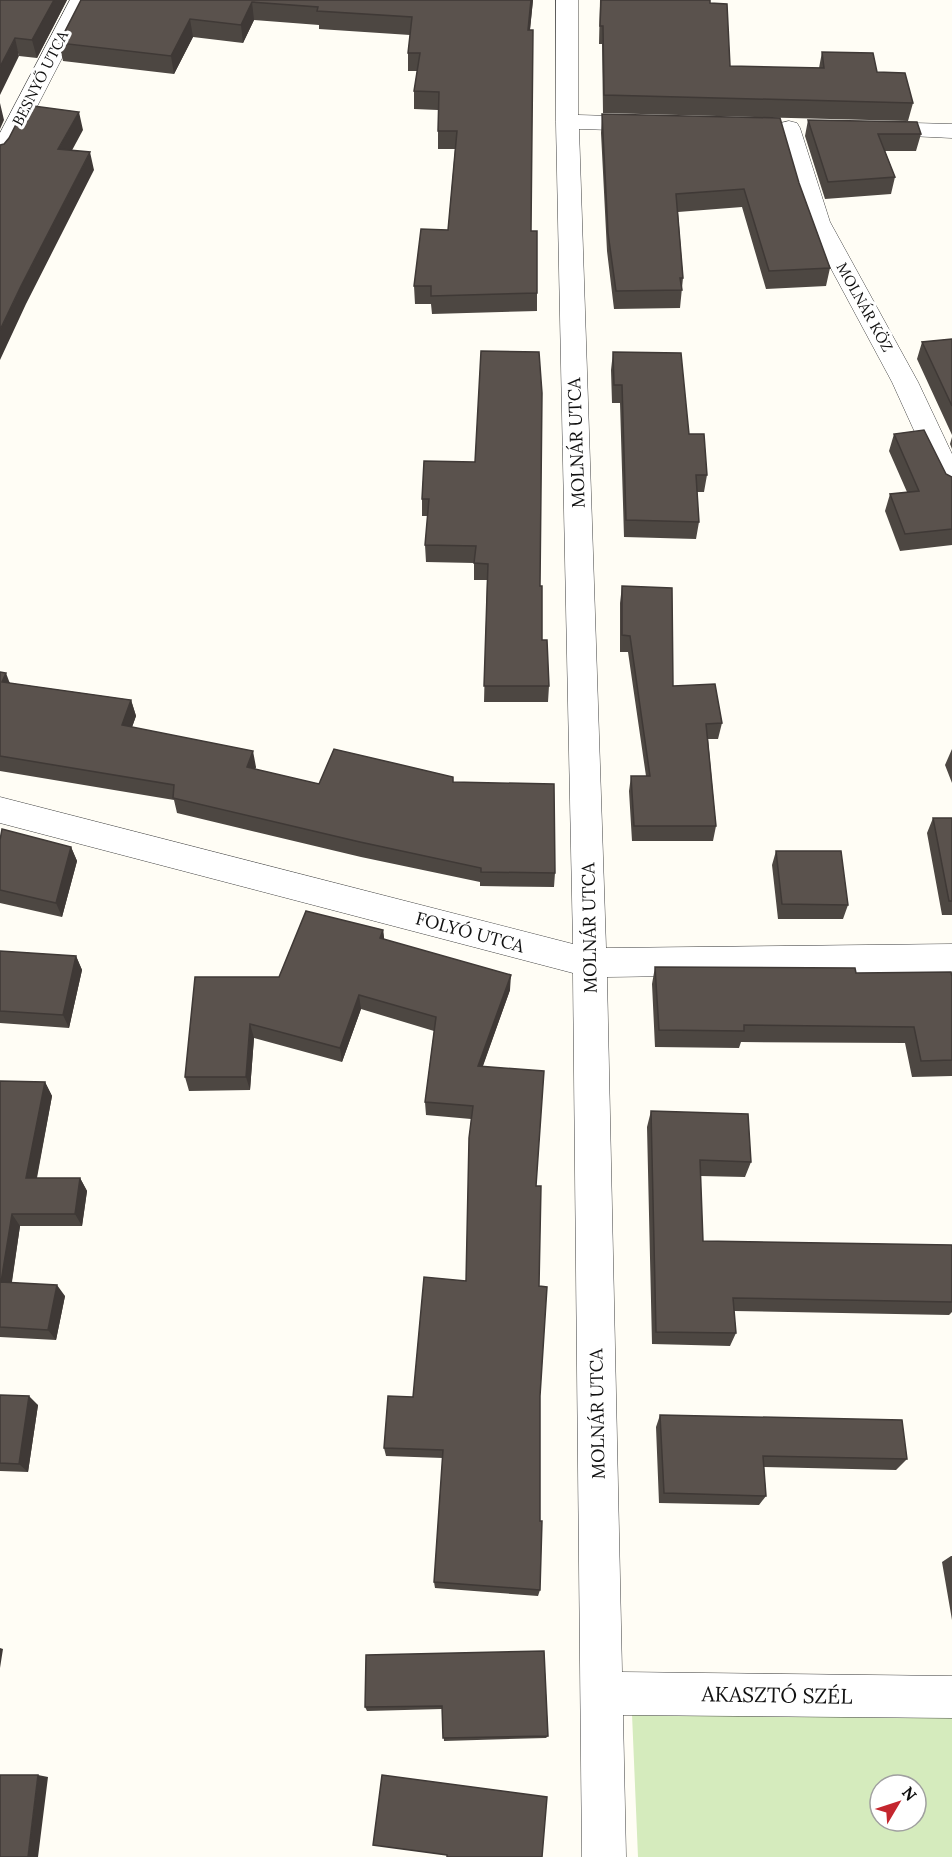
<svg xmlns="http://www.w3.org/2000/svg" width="952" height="1857" font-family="Lora,serif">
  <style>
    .green { fill: #d5ebbd; fill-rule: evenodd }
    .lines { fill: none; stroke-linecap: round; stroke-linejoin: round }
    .minor-casing { stroke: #444; stroke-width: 1 }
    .minor { fill: #fff; fill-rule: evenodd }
    .wall { fill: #4d4742 }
    .shaded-wall { fill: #3f3936 }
    .building { fill: #5a524d; stroke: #3f3936; stroke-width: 1.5 }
    .labels { text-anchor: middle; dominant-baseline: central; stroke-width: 6; stroke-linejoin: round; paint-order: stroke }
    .far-street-label { font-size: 15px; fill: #111; stroke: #fff }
    .street-label { font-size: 18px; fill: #111; stroke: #fff }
    .near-street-label { font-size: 21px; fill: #111; stroke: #fff }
  </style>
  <rect width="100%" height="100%" fill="#fffdf5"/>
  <path class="green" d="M952,1713V1857H638L632,1714ZM880,1785H916V1821H880Z"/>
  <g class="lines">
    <g class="minor-casing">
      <path id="minor" d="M70,0H92L12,155L8,160L0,162V133Z
        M556,0H578V115L646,117L654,119L657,124L654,129L646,131L579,129L606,948L952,944V972L607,977L622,1672L952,1676V1718L623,1715L626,1857H582L573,973L0,823V797L573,944L556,122Z
        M789,121L797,123L800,128L830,222L918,382L952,454V493L942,490L938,483L892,382L806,222L778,128L781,123Z
        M875,122L952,124V138L867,134L864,129L867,124Z"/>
    </g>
    <use href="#minor" class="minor"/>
  </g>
  <path class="wall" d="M0,0H67L37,58L19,56Z
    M81,0H533L530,30L531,231L537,293V311L432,314L431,304H415L414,286L448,230L455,149H438V110L414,109V91L417,71H408V53L410,35L319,29V25L254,20L243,43L193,37L174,74L63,61L59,43Z
    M600,0H710V3L730,66L819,68L822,52L877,72L913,103L908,121L603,113L602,44H599Z
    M602,114L799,183L830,268L826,286L766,289L742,207L678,212L683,278L680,308L614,309L607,251L601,133Z
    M808,120L921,134L916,151H885L895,177L891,194L825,199L805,136Z
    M952,339V435L917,359L922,342Z
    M613,352L689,434L707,475L704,492H697L699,522L696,539L624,537L620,403H612L611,370Z
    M894,434L946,474L952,477V545L900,551L885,511L890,494L907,492L889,451Z
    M952,437V449L950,444Z
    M424,461L540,586L542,640L549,686L548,702H484L487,580H474V563L426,562L425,545L428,516H422V499Z
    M622,586L673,686L722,723L718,739H708L716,826L713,841H632L629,791L631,776H646L628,652H620V603Z
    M0,672L10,683L131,700L136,716L132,727L256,767L255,769L319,784L453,782L555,873L554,887L480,886V882L361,857L177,813L174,800L0,771Z
    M952,749V783L945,765Z
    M933,818H952V915H942L927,833Z
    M0,840L71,847L77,861L62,917L0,903Z
    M776,851L848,905L843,919H778L772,865Z
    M383,930L384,939L510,990L483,1066L536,1186L539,1286L540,1396V1590L538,1596L435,1588L434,1582L443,1458L386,1456L384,1448L413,1397L466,1281L471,1119L426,1115L425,1102L434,1031L361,1009L342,1062L254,1038L250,1090L189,1091L185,1077L279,977Z
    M0,951L76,956L82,970L69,1028L0,1023Z
    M655,967L856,973L952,977V1076L912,1077L905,1043L741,1042L739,1048L655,1047L652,984Z
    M0,1081L45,1082L52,1096L37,1178H80L87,1191L82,1226H20L12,1282L65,1296L56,1340L0,1337Z
    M651,1111L751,1162L745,1177L700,1176L703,1241L952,1245V1312L949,1315L734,1311L736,1333L730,1346L652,1344L647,1127Z
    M0,1395L38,1405L28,1472L0,1471Z
    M660,1415L907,1459L896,1470L764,1467L766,1496L759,1505L659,1503L656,1427Z
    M951,1556H952V1620L942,1562Z
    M544,1651L548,1736L546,1738L444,1741L442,1709L367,1711L365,1707Z"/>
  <path class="shaded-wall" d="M54,0H67L37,58L32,40Z
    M531,0H533L528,48V30Z
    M252,2L254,20L243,43L241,25Z
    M190,19L193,37L174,74L171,56Z
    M15,38L19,56L0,95V67Z
    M0,103L4,120L0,129Z
    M79,112L83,130L63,167L58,149Z
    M90,152L94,170L26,304L0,360V330L21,286Z
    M6,673L12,689L2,682Z
    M131,700L136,716L127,741L122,725Z
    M253,751L256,767L250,782L247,767Z
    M71,847L77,861L62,917L56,903Z
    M383,930L385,945L380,938Z
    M76,956L82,970L69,1028L63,1015Z
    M511,975L510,990L478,1079V1066Z
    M359,995L361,1009L342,1062L340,1048Z
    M250,1024L254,1038L250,1090L246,1077Z
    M45,1082L52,1096L34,1191L26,1178Z
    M80,1178L87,1191L82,1226L75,1214Z
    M12,1214L20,1226L10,1293L1,1282Z
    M57,1285L65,1296L56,1340L48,1330Z
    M29,1396L38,1405L28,1472L19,1464Z
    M0,1648L3,1649L0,1668Z
    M38,1775L48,1777L38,1857H28Z"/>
  <path class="building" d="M0,0H54L32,40L15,38L0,67Z
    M81,0H531L528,30H533L531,231H537V293L431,296V286H414L421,229L448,230L457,131H438L439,92L414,91L420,53H408L412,17L317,11L318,7L252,2L241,25L190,19L171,56L59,43Z
    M601,0H710V3L727,4L730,66L824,68L822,52L873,53L877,72L905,73L913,103L604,95L603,26H600Z
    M26,105L79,112L58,149L90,152L21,286L0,330V145L4,144L9,138Z
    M602,114L780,118L799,183L830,268L769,271L744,189L676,194L683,278H680L682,290L616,291L608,233Z
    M808,120L917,122L921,134H878L895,177L828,182Z
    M952,339V406L922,342Z
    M481,351L539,352L542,393L540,586H542V640H547L549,686H484L488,564L474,563L476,546L425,545L429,499H422L424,461L475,462Z
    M613,352L681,353L689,434H704L707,475H696L699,522L626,520L622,385H614Z
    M924,430L946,474L952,477V529L905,534L890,494L919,491L894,434Z
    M622,586L672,588L673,686L715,684L722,723L706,724L716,826H634L631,776H650L630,636L622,635Z
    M0,672L6,673L2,682L131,700L122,725L253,751L247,767L319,784L334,749L453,777V782L554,784L555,873L481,872V868L360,842L173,798L174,785L0,756Z
    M933,818H952V901H949Z
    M2,829L71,847L56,903L0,890V840Z
    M776,851H841L848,905L782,904Z
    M306,911L383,930L380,938L511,975L478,1066L544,1071L536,1186H541L539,1286L547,1287L540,1396V1521H542L540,1590L434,1582L443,1450L384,1448L388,1396L413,1397L424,1277L466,1281L469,1138L473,1106L425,1102L436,1017L359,995L340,1048L250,1024L246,1077H185L195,977H279Z
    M0,951L76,956L63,1015L0,1011Z
    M655,967L855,968L856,973L951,972L952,977V1060L921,1061L914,1027L744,1025V1031L659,1030Z
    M0,1081L45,1082L26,1178H80L75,1214H12L1,1282L57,1285L48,1330L0,1327Z
    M651,1111L748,1114L751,1162L700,1160L703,1241L952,1245V1302L733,1298L736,1333L656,1332Z
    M0,1395L29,1396L19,1464L0,1463Z
    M660,1415L902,1420L907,1459L763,1456L766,1496L664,1493Z
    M544,1651L548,1736L443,1738L442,1706L365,1707L366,1655Z
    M0,1775H38L28,1857H0Z
    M382,1775L547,1797L542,1857H447V1855L373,1845Z"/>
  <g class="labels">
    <g class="far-street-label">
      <text transform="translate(40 78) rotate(-63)">BESNYŐ UTCA</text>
      <text transform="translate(865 307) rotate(61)">MOLNÁR KÖZ</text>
    </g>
    <g class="street-label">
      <text transform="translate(576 443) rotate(-92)">MOLNÁR UTCA</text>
      <text transform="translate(589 928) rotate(-91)">MOLNÁR UTCA</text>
      <text transform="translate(470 932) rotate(15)">FOLYÓ UTCA</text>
      <text transform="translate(597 1414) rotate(-91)">MOLNÁR UTCA</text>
    </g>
    <g class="near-street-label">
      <text transform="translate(777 1695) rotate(1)">AKASZTÓ SZÉL</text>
    </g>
  </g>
  <g transform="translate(898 1803) rotate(51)"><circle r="28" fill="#ffffff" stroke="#a0a0a0" stroke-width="1.5"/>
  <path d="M0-4.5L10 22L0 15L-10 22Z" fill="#c4262e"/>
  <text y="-9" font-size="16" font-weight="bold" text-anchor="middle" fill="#111111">N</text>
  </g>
</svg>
